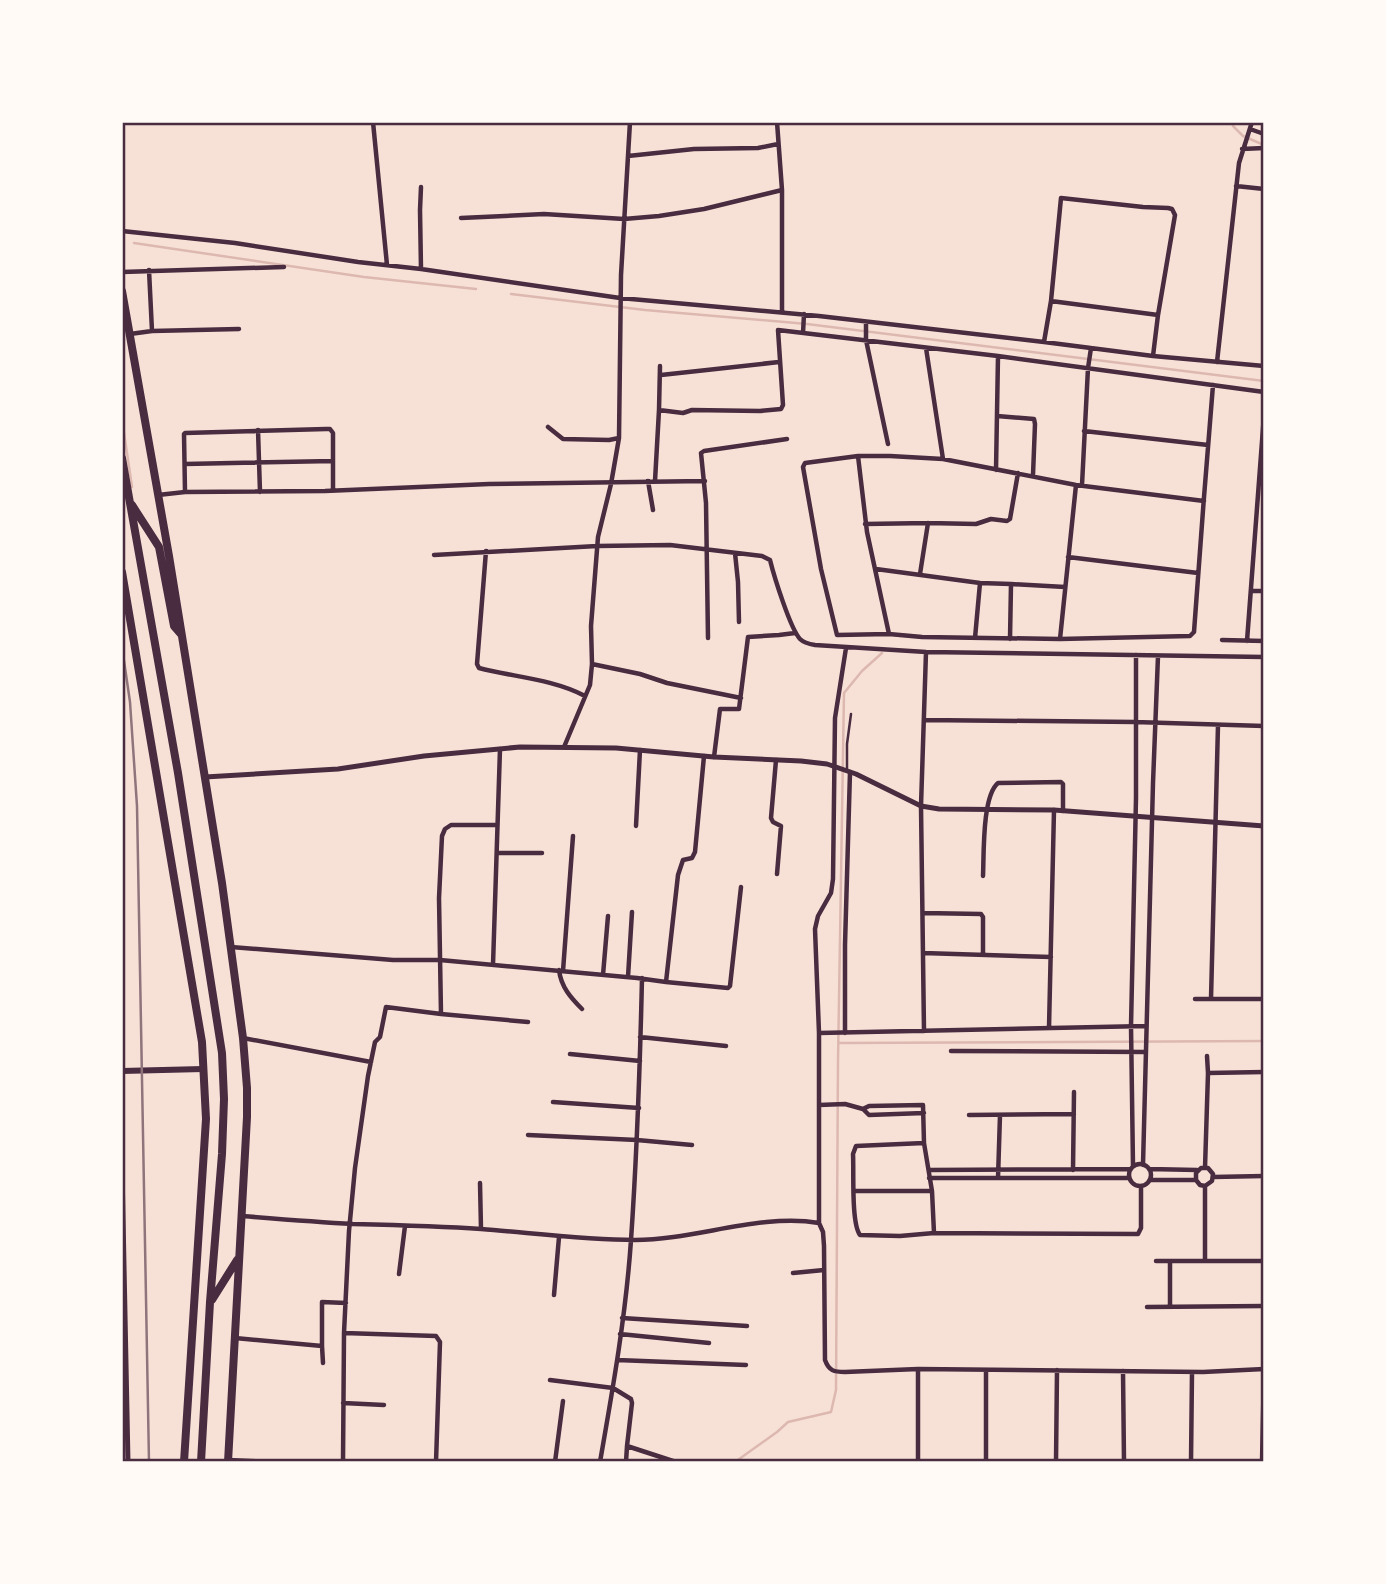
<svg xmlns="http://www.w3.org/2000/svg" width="1386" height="1584" font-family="Helvetica,sans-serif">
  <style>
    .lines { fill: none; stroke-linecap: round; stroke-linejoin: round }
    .stream { stroke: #dcb8b0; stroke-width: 2.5 }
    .service { stroke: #4a2c40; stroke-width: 2.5 }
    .minor { stroke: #4a2c40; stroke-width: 4.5 }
    .tertiary { stroke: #4a2c40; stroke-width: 5 }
    .secondary { stroke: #4a2c40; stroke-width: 6 }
    .trunk { stroke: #4a2c40; stroke-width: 8 }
    .rail { stroke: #8f747c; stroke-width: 2.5 }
    .neatline { fill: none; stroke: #4a2c40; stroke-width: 2.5 }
  </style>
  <rect width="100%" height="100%" fill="#f7e1d7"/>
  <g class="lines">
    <path class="stream" d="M1233,122V126L1243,136L1264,145
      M134,243L364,277L476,289
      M511,294L645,310L807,324L1264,381
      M122,419L132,487
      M840,1043L1264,1041
      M735,1462L777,1432L788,1422L831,1412L836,1390L838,1061L844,693L862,671L882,653"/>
    <path class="service" d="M847,771V744L851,714"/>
    <path class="minor" d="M373,122L387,265
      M777,122L782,190V312
      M1250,129L1264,134
      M1242,149L1264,148
      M628,156L694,149L758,148L778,144
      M1236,186L1264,189
      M421,187L420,210L421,269
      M461,218L544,214L624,219L659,216L704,209L782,190
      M122,231L235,243L358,262L421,269L620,298L819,316L1044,342L1153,356L1264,366
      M149,270L152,331L239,329
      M122,272L284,267
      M1051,301L1158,315
      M866,322V340L888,444
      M803,333L804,314
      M130,334L152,331
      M1044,342L1051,301L1061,198L1143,207L1168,208L1172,209L1175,215L1158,315L1153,356
      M926,348L943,459
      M1217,362L1239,163L1252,122
      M661,375L779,362
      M659,410L660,366
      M997,416L1034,419L1035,424L1033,475
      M548,427L563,439L609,440L619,438
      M258,430L260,492
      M1084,431L1208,445
      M858,456L867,532L889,634
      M185,464L333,461
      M996,470L998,356
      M648,481L653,510
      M655,481L659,410L683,413L692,410L760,411L781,409L783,405L778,330L998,356L1264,392
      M1082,485L1088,368L1091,348
      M185,492L184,434L185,433L326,429H330L333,433V490
      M158,495L185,492L325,491L489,484L705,481
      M1204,501L1076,485L943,459L890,456H858L805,463L803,467L821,569L837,635L889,634L922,637L1060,639L1190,636L1194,632C1200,550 1206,467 1213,385
      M865,524L928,523L976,524L991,519L1007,521L1010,519L1018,473
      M486,551L477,664L479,668C513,677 553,679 585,696
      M735,553L738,582L739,622
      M434,555L597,546L670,545L762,556L770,560C774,576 790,628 800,639C804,643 809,644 815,645L926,652L1264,657
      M1068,557L1198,573
      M876,569L980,583L1011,584
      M920,574L928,523
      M1251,591H1264
      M708,638L706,503L701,453L704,451L787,439
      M975,638L980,583
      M1010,639L1011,584L1065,587
      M1060,639L1076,485
      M1222,640L1264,641
      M1247,641L1264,415
      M846,648L835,718L833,879L831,893L818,916L815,929L819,1033V1223L823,1232L824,1246L825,1360C829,1371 834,1372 845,1372L918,1369L1203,1372L1264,1369L1262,1462
      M592,664L640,674L667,683L741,698
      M924,720L1135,722L1264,726
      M564,747L590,685L592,664L591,626L598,537L611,484L619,438L621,275L630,122
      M714,757L720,709H739L748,637L779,635L795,633
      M776,760L771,818L773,822L781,826L777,874
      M497,825H451L445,829L442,836L439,898L441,1014L528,1022
      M636,826L640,750
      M497,853H542
      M983,876C984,855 982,796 998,783L1061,782L1063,784V811
      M923,913L981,914L983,917V955
      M231,947L393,960H440L637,978L666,982L728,988L730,986L741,887
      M923,953L1051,957
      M493,965L500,749
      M559,970C561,987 571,998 582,1009
      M563,971L573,836
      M603,975L608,916
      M628,977L632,912
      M666,982L678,875L683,860L692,858L695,852L704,756
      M1195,999H1264
      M1211,999L1218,725
      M1049,1028L1054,810
      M924,1031L921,806L926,652
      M819,1033L1146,1026
      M845,1033V945L850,772
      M640,1037L726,1046
      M243,1038L371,1062
      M951,1051L1145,1052
      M570,1054L640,1061
      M1208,1073L1264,1072
      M553,1102L639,1108
      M819,1105L845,1104L863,1109L869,1106L923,1105L924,1143L932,1191L934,1233L1138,1234L1141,1228V1186
      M863,1109L869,1115L924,1113
      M969,1115L1074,1114
      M528,1135L637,1140L692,1145
      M924,1143L856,1146L853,1154C854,1171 851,1223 860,1235L900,1236L934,1233
      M1129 1175a11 11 0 1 1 22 0a11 11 0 1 1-22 0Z
      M1143,1165L1153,783L1158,656
      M1133,1166L1131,1026L1136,798V655
      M1205,1168L1208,1073L1207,1056
      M1149,1169L1197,1170
      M929,1170L1130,1169
      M1073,1170L1074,1092
      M1213,1177L1264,1176
      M929,1178H1129
      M998,1178L1000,1115
      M1150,1180H1196L1200,1185L1205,1186L1212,1181L1213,1174L1208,1168H1201L1196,1173V1180
      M480,1183L481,1229
      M854,1191H932
      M242,1216C279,1219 316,1222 353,1224C396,1225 439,1226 481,1229C532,1233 583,1240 635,1240C695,1240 760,1213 819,1223
      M1156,1261H1264
      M1170,1261V1307
      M1205,1261V1186
      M793,1273L824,1270
      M399,1274L405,1226
      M554,1295L559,1237
      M1147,1307L1264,1306
      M622,1318L747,1326
      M344,1333L436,1336L440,1342L436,1462
      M620,1334L709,1343
      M235,1338L322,1346L323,1363
      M322,1346V1302L346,1303
      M617,1360L746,1365
      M918,1369V1462
      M1123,1371L1124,1462
      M550,1380L613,1388L631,1399L632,1403L627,1446
      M343,1403L384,1405
      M228,1460L273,1462
      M343,1462L344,1333L349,1231L355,1168L368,1076L375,1042L380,1037L386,1007L441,1014
      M555,1462L563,1401
      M600,1462C613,1388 626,1314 631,1240C637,1153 640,1066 642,978
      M626,1462L627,1446L676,1462
      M986,1462V1370
      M1056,1462L1057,1370
      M1191,1462L1192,1372"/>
    <path class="tertiary" d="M205,777L338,769L424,756L520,747L616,748L714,757L801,761L827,764L856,774L921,806L939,809L1054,810L1264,826
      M122,1167L128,1462"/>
    <path class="secondary" d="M122,1071L203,1069"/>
    <path class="trunk" d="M122,291L169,556L222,883L243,1038L247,1088V1117L228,1462
      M122,458L178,773L222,1053L224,1099L222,1154L210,1302L201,1462
      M132,505L159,547L174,626L181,634
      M122,572L202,1042L206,1119L184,1462
      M212,1300L237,1260"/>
    <path class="rail" d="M122,647L130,702L137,806L149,1462"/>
  </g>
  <rect width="1386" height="1584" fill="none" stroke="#fffaf5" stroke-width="248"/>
  <rect x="124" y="124" width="1138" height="1336" class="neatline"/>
</svg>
